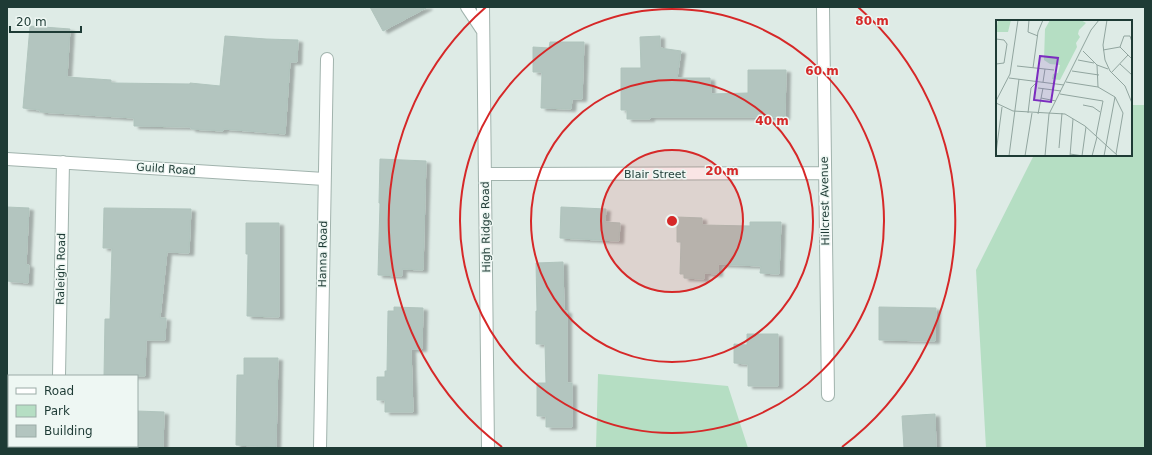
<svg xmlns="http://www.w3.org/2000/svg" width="1152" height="455" font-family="'DejaVu Sans',sans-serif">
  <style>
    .green { fill: #b5dec3 }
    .building { fill: #b3c5bf; stroke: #b0c4bd; filter: url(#shadow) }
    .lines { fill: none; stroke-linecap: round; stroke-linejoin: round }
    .minor-casing { stroke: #a1b3ad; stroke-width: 14 }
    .minor { stroke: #fff; stroke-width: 12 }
    .ring { fill: none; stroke: #d62828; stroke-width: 2 }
    .labels { text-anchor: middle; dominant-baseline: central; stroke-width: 3; stroke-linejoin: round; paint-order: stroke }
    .street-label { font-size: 11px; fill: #1e3b35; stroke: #eef7f3 }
    .inset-road { fill: none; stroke: #91a59f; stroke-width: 1 }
    .view { fill: #7b2cbf; fill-opacity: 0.15; stroke: #7b2cbf; stroke-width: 2 }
    .inset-edge { fill: none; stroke: #1e3b35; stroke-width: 2 }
    .centre { fill: #d62828; stroke: #eef7f3; stroke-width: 2 }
    .ring-label { font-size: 12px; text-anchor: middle; font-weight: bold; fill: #d62828; stroke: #eef7f3; stroke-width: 3; stroke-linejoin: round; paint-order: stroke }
  </style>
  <defs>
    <filter id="shadow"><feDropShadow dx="4.5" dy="2.5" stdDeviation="1" flood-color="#0004"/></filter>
  </defs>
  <rect width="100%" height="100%" fill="#deebe6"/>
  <path class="green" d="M1131,105H1145V448H986L976,270L1034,155H1131Z
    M598,374L728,386L748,448H596Z"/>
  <path class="building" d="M370,7H428L383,31Z
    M30,26L70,29L67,77L111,80V83L190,84V83L220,86L225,36L266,39L298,40L297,62H290L285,134L223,129V131L191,129V127L134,126V118L40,112V110L23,108Z
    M660,36V48L681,51L677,78H710L711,94L748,93V70H786L785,117H650V119H627V110H621V68H641L640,37Z
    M550,42H584L582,99H572L571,109L541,108L542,72H533V47L549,48Z
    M380,159L426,161L423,270L402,269V276L378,275L380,203H379Z
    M7,207L29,208L26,265H29L28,283L7,281Z
    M561,207L606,209L605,222L620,223L619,241L560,238Z
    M104,208L191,209L189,253L167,252L160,318H166L165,340H146L145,376H104L105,319H110L112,248H103Z
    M677,217L702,218V225L750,226V222H781L779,274L760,273L761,266L718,264V274L704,273V279L684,278V274H680L681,242H677Z
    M246,223H279V317L247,316L248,254H246Z
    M563,262L564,311H567V383H572V427H546V416H537V383H546L545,344H536V311H537L536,263Z
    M394,307L423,308L422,349H411L413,412H385V400H377V377H385V371H387L388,311H394Z
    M879,307L936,308L935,341L879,340Z
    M747,334H778V386H748V364L734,363V344L747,345Z
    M244,358H278L276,447L236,445L237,375H244Z
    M137,411L164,412L163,448H137Z
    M935,414L936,448H904L902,416Z"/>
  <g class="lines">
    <g class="minor-casing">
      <path id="minor" d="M467,7L483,31
        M483,7L488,448
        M823,7L828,395
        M7,159L324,179
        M485,174L824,173
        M59,376L63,162
        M58,448V446
        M320,448L327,59"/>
    </g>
    <use href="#minor" class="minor"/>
  </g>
  <circle cx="672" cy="221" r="71" fill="#d62828" fill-opacity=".12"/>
  <g class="ring">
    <circle cx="672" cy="221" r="71"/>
    <circle cx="672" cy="221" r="141"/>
    <circle cx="672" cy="221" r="212"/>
    <path d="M502 447A283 283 0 0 1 486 7M858 7A283 283 0 0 1 842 447"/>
  </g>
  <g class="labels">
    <g class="street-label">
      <text transform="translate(166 169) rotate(4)">Guild Road</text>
      <text x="655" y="174">Blair Street</text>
      <text transform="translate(825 201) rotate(-91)">Hillcrest Avenue</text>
      <text transform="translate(486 227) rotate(-91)">High Ridge Road</text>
      <text transform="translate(323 254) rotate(-89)">Hanna Road</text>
      <text transform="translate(61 269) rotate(-89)">Raleigh Road</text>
    </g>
  </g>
  <g transform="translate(996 20)">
    <rect width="136" height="136" fill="#deebe6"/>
    <path d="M2,0H15L12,12H0ZM54,0H85L90,3L83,10L82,14L84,17L80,23L81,27L64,60L56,59L57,54L62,53L64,45L54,44L48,40L49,9Z" fill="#b5dec3"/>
    <path class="inset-road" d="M33,0L32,12L42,16M111,0L107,25L109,40L114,51L129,66L136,83M0,19L8,20L11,24L8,43L0,44M124,27L128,16H134L136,22M124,27L136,39M107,30L124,27M87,31L101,45L112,49M82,40L98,43M124,44L136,55M101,45L102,67M21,46L58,50M37,48L42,12L47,0M76,51L103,55M115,53L132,35M13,58L68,65M47,62L49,49M70,62L102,67L119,77L127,93L120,134M42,68L65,71M64,74L107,81L100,116M45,78L60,81M0,81L14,54L22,0M0,83L17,91L69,94L89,106L122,136M87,85L97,87L104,92M32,93L35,68L42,61M42,94L47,68M63,128L66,93M0,133L6,87M74,134L87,136M13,136L23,59M29,136L36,93M49,136L53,94L95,10L103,0M74,136L77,99M86,136L90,107M96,136L101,117M108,136L119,77"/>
    <path class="view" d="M44,36L62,38L55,82L38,80Z"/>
    <rect width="136" height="136" class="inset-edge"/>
  </g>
  <circle cx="672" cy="221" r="6" class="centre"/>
  <g class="ring-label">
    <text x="872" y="25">80 m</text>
    <text x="822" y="75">60 m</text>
    <text x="772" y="125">40 m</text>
    <text x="722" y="175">20 m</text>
  </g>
  <rect width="1152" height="455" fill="none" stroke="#1e3b35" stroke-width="16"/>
  <rect x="8" y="375" width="130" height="72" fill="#eef7f3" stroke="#9baca7"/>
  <rect x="16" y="388" width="20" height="6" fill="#ffffff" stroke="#9baca7"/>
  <text x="44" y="395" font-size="12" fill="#1e3b35">Road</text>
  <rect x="16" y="405" width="20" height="12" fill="#b5dec3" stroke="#9baca7"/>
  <text x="44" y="415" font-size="12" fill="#1e3b35">Park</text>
  <rect x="16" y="425" width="20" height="12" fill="#b3c5bf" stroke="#9baca7"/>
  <text x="44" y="435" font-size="12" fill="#1e3b35">Building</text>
  <path d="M10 26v6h71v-6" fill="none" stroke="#1e3b35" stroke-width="2"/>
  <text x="16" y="26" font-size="12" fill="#1e3b35" stroke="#eef7f3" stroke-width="3" paint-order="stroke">20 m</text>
</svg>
